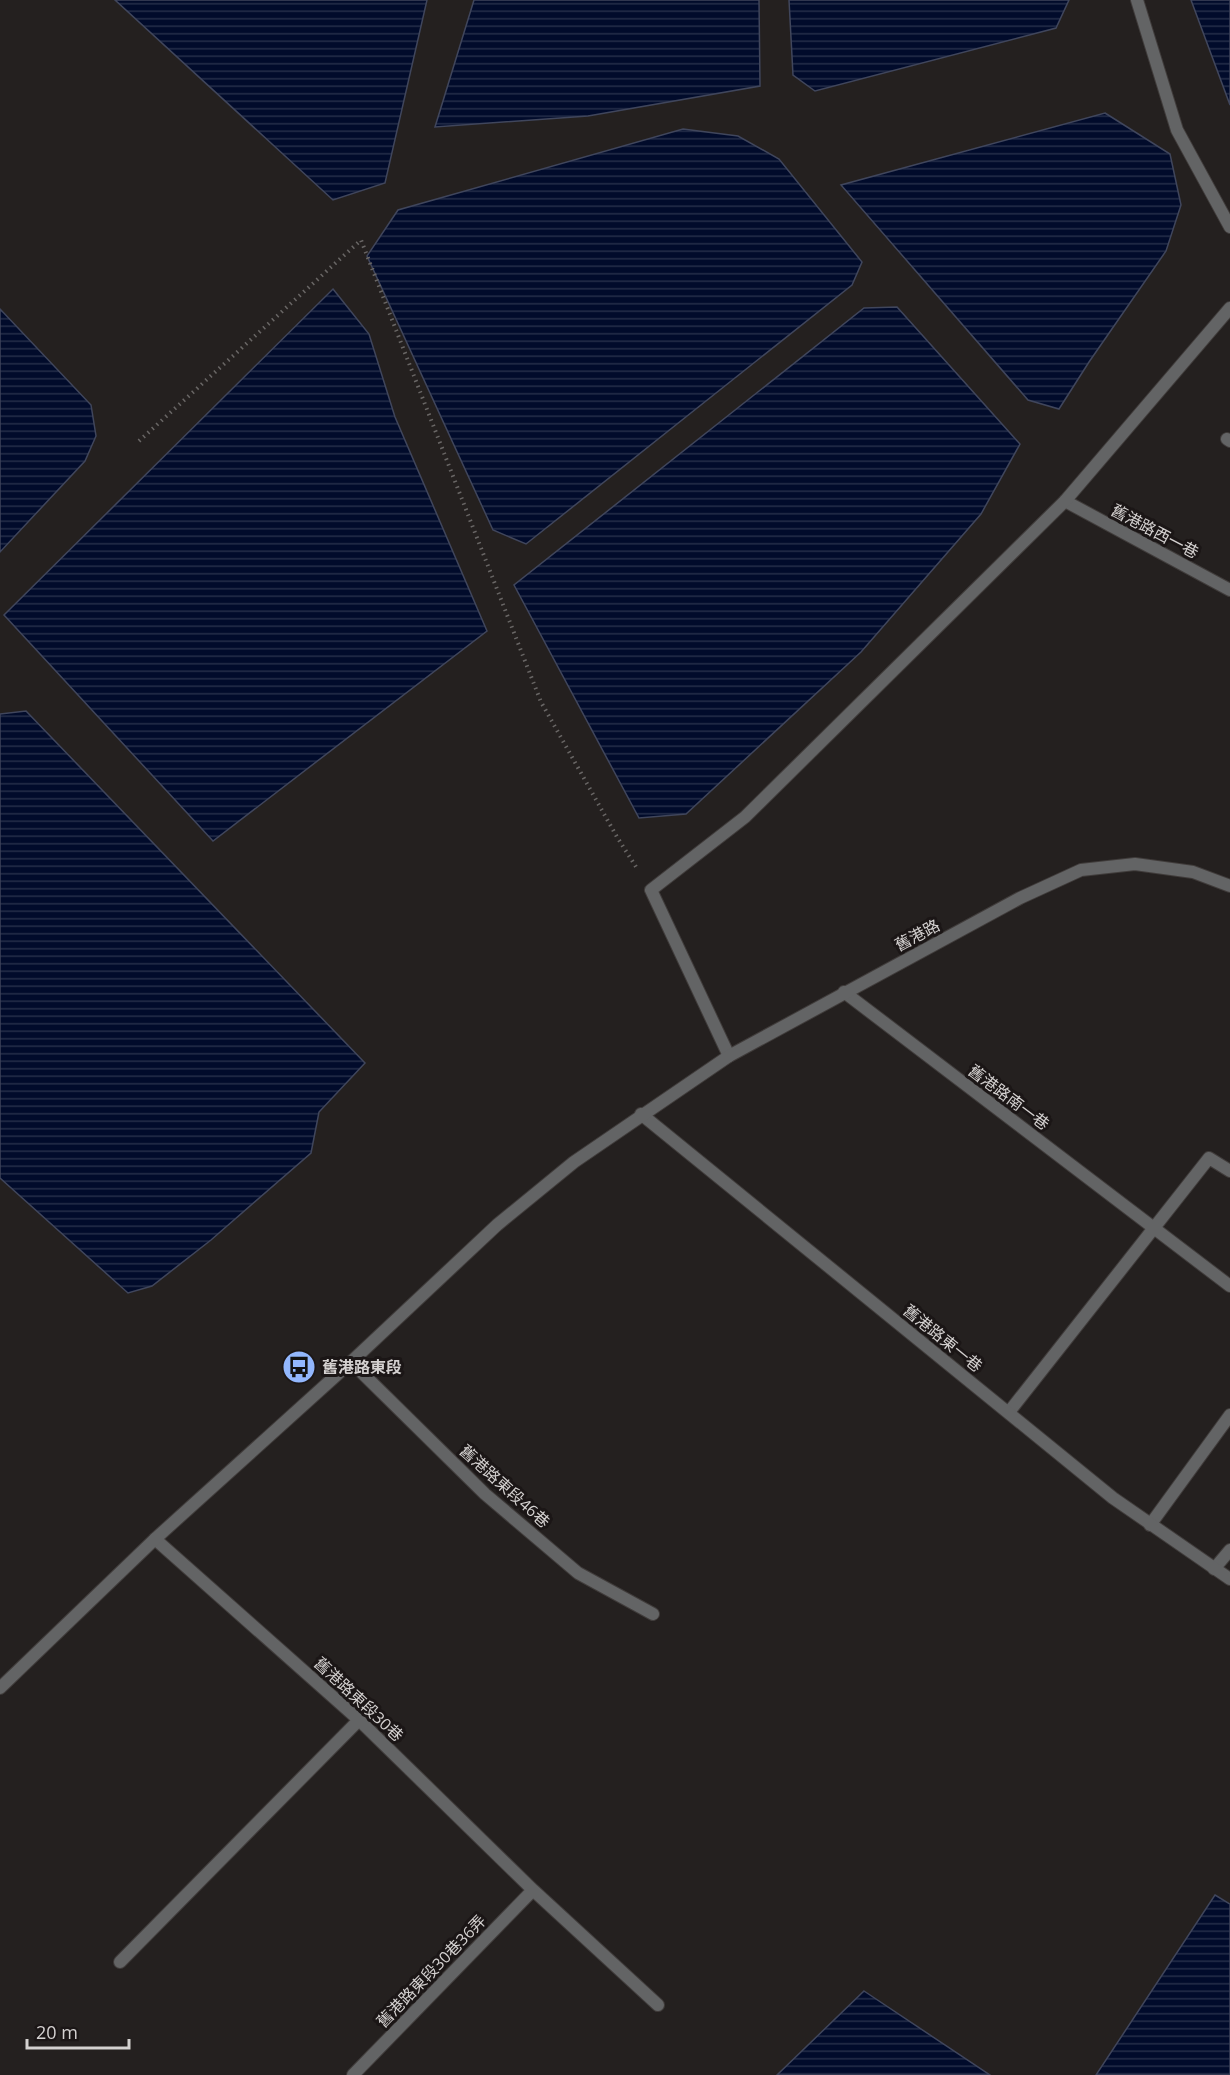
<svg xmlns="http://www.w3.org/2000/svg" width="1230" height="2075" font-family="'Open Sans','Noto Sans TC',sans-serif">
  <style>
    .water { fill: url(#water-rules); stroke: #40465c; stroke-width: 1.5 }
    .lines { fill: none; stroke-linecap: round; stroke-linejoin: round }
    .service-casing { stroke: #403c3b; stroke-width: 14 }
    .minor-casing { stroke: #403c3b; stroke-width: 14 }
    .tertiary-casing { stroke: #403c3b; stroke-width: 14 }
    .path { stroke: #696665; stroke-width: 4; stroke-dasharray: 1.5 4.5; stroke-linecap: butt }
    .service { stroke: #636465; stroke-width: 12 }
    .minor { stroke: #636465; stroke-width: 12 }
    .tertiary { stroke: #636465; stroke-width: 12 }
    .labels { text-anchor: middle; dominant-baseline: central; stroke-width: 6; stroke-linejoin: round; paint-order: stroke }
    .street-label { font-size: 16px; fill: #d4d1d0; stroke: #1b1616 }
    .poi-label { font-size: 16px; font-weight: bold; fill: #d4d1d0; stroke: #1b1616; text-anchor: start }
  </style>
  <defs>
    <pattern id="water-rules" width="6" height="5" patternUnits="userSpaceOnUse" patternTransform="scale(1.5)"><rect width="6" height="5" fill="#010b2b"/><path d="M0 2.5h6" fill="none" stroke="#252e49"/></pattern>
  </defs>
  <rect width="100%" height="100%" fill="#24201f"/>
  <path class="water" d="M115,0H427L385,183L333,200Z
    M474,0H759L760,86L588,116L435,127Z
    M789,0H1069L1056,28L815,91L793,75Z
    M1191,0H1230V105Z
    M1105,113L1170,154L1181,205L1166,251L1089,362L1059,409L1028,400L841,185Z
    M683,129L738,136L779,159L862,262L852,285L526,544L493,530L367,256L398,210Z
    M333,289L369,334L395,417L487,631L213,841L4,615Z
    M897,307L1020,444L981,514L861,652L686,814L639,818L514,585L864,308Z
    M0,309L91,405L96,436L85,461L0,552Z
    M26,711L365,1063L319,1112L311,1153L211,1240L152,1286L128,1293L0,1178V714Z
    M1215,1895L1230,1904V2075H1096Z
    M864,1991L990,2075H777Z"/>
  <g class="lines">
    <g class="service-casing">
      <path id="service" d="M1227,439L1230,441
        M1065,501L1230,590
        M844,992L1230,1286
        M1009,1412L1209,1158L1230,1171
        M1150,1525L1230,1415
        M1214,1569L1230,1550"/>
    </g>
    <g class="minor-casing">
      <path id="minor" d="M1137,0L1177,130L1230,227
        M729,1056L651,890L745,817L1065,501L1230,308
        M641,1114L1113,1498L1230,1579
        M351,1362L485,1494L578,1573L653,1614
        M155,1539L359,1720L533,1890L658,2005
        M120,1962L359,1720
        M353,2075L533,1890"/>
    </g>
    <g class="tertiary-casing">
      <path id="tertiary" d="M0,1688L155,1539L351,1362L497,1225L574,1162L729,1056L1020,898L1081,870L1135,864L1193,872L1230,886"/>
    </g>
    <path class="path" d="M139,441L361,240L541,702L617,837L638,870"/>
    <use href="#service" class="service"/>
    <use href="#minor" class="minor"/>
    <use href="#tertiary" class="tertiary"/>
  </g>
  <defs>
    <g id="bus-disc" transform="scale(1.725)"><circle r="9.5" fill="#92b7fd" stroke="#1b1616"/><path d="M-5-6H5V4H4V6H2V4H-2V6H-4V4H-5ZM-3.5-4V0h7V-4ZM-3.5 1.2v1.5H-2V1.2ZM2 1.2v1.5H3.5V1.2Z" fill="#111"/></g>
  </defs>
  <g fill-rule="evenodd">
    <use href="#bus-disc" x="299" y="1367"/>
  </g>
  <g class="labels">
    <g class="street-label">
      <text transform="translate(1155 531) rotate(28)">舊港路西一巷</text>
      <text transform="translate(917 935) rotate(-28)">舊港路</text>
      <text transform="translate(1009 1097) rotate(37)">舊港路南一巷</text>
      <text transform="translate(943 1338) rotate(39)">舊港路東一巷</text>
      <text transform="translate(505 1486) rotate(42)">舊港路東段46巷</text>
      <text transform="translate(359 1699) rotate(43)">舊港路東段30巷</text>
      <text transform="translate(431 1971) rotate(-46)">舊港路東段30巷36弄</text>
    </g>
    <g class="poi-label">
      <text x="322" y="1367">舊港路東段</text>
    </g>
  </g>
  <path d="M27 2039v9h102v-9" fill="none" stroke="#d4d1d0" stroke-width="3"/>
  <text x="36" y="2039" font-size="18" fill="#d4d1d0" stroke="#1b1616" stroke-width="4.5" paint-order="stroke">20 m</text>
</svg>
